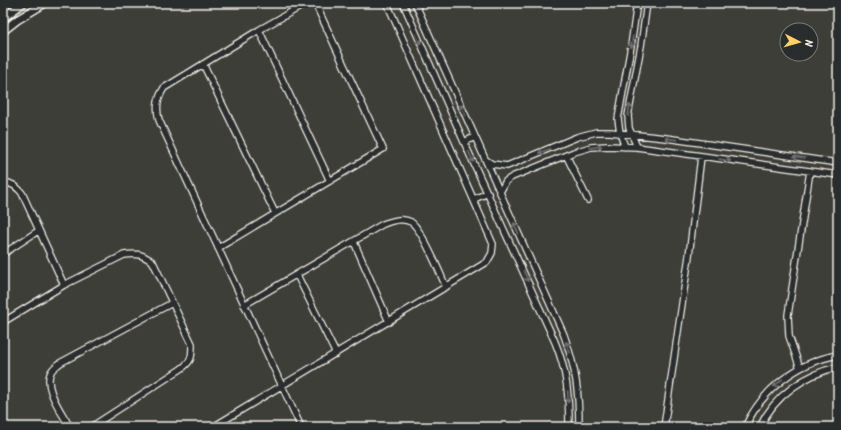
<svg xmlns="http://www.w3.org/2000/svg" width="841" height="430" font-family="Kalam,sans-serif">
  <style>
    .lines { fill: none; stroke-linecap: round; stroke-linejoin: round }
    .minor-casing { stroke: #f4f1e8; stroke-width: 8 }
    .tertiary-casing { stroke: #f4f1e8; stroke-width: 10 }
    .minor { stroke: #2a2d2e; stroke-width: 5.5 }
    .tertiary { stroke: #2a2d2e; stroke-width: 7 }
    .oneway { stroke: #71726f }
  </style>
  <rect width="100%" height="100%" fill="#3e3e39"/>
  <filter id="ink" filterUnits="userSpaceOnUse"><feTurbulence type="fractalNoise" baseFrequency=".025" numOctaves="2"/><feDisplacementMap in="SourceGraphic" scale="8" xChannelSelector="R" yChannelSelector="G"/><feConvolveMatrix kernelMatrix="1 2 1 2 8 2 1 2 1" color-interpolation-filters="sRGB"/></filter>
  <g filter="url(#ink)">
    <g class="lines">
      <g class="minor-casing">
        <path id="minor" d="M403,3L464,142L555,342C567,371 569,396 569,427
          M415,3L564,335C576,369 579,392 579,427
          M259,30L330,181
          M203,64L275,213
          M464,142L475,137
          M625,147L620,133L618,119L631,46L637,3
          M637,147L629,128L628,116L641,46L647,3
          M566,155L588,200
          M486,160L492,164L507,166L577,137L596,132H610L666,138L838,163
          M3,182C12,183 16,186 22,193L64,285
          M500,192L506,181L512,177L574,152L591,147L607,146L637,147L838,175
          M474,199L488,193
          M354,242L389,322
          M218,248L383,149L315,3
          M3,254L38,231
          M297,275L336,354
          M244,305L383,224C392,221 402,217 411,222C422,229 440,273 446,287
          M3,322L64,285L124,255C137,253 142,254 153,262L192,344C192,357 192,361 181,369L91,427
          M800,368L789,336L788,315L810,171
          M70,427C62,413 40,384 53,369C55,367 58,365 60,363L172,303
          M213,427L487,262L492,253L493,244L387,3
          M301,427L159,120C156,108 157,99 164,88L259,30L307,3
          M664,427L689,256L701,157
          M745,427C762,390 797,362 838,355
          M760,427C774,396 805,374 838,367"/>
      </g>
      <g class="tertiary-casing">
        <path id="tertiary" d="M3,18L23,3
          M3,31L17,20L45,3"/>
      </g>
      <use href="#minor" class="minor"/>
      <use href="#tertiary" class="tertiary"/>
    </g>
    <defs><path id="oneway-shaft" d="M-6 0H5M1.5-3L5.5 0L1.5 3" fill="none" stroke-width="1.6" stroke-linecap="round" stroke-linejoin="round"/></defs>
    <g class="oneway">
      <use href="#oneway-shaft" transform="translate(418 39) rotate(66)"/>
      <use href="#oneway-shaft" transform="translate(632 42) rotate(99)"/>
      <use href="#oneway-shaft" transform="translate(463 110) rotate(-114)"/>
      <use href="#oneway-shaft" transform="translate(629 110) rotate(-81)"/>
      <use href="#oneway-shaft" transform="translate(671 139) rotate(-172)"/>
      <use href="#oneway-shaft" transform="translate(596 147) rotate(-8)"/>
      <use href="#oneway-shaft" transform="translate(544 151) rotate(157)"/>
      <use href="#oneway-shaft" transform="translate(471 157) rotate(65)"/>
      <use href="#oneway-shaft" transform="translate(799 157) rotate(-172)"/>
      <use href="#oneway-shaft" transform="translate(725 160) rotate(8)"/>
      <use href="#oneway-shaft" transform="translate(516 228) rotate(-114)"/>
      <use href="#oneway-shaft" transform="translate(526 276) rotate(66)"/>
      <use href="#oneway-shaft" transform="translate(568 347) rotate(-109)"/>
      <use href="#oneway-shaft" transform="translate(778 383) rotate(140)"/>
      <use href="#oneway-shaft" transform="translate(568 397) rotate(87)"/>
    </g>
  </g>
  <rect width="841" height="430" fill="none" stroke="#2a2d2e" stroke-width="16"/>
  <rect x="8" y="8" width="825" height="414" fill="none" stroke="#f4f1e8" stroke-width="1.5" filter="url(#ink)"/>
  <g transform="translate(799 42) rotate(96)"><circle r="19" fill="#2a2d2e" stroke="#7b7b78"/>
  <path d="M0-3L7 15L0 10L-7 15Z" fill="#ffd166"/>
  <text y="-6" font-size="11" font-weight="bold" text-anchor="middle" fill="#f4f1e8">N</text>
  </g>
</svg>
